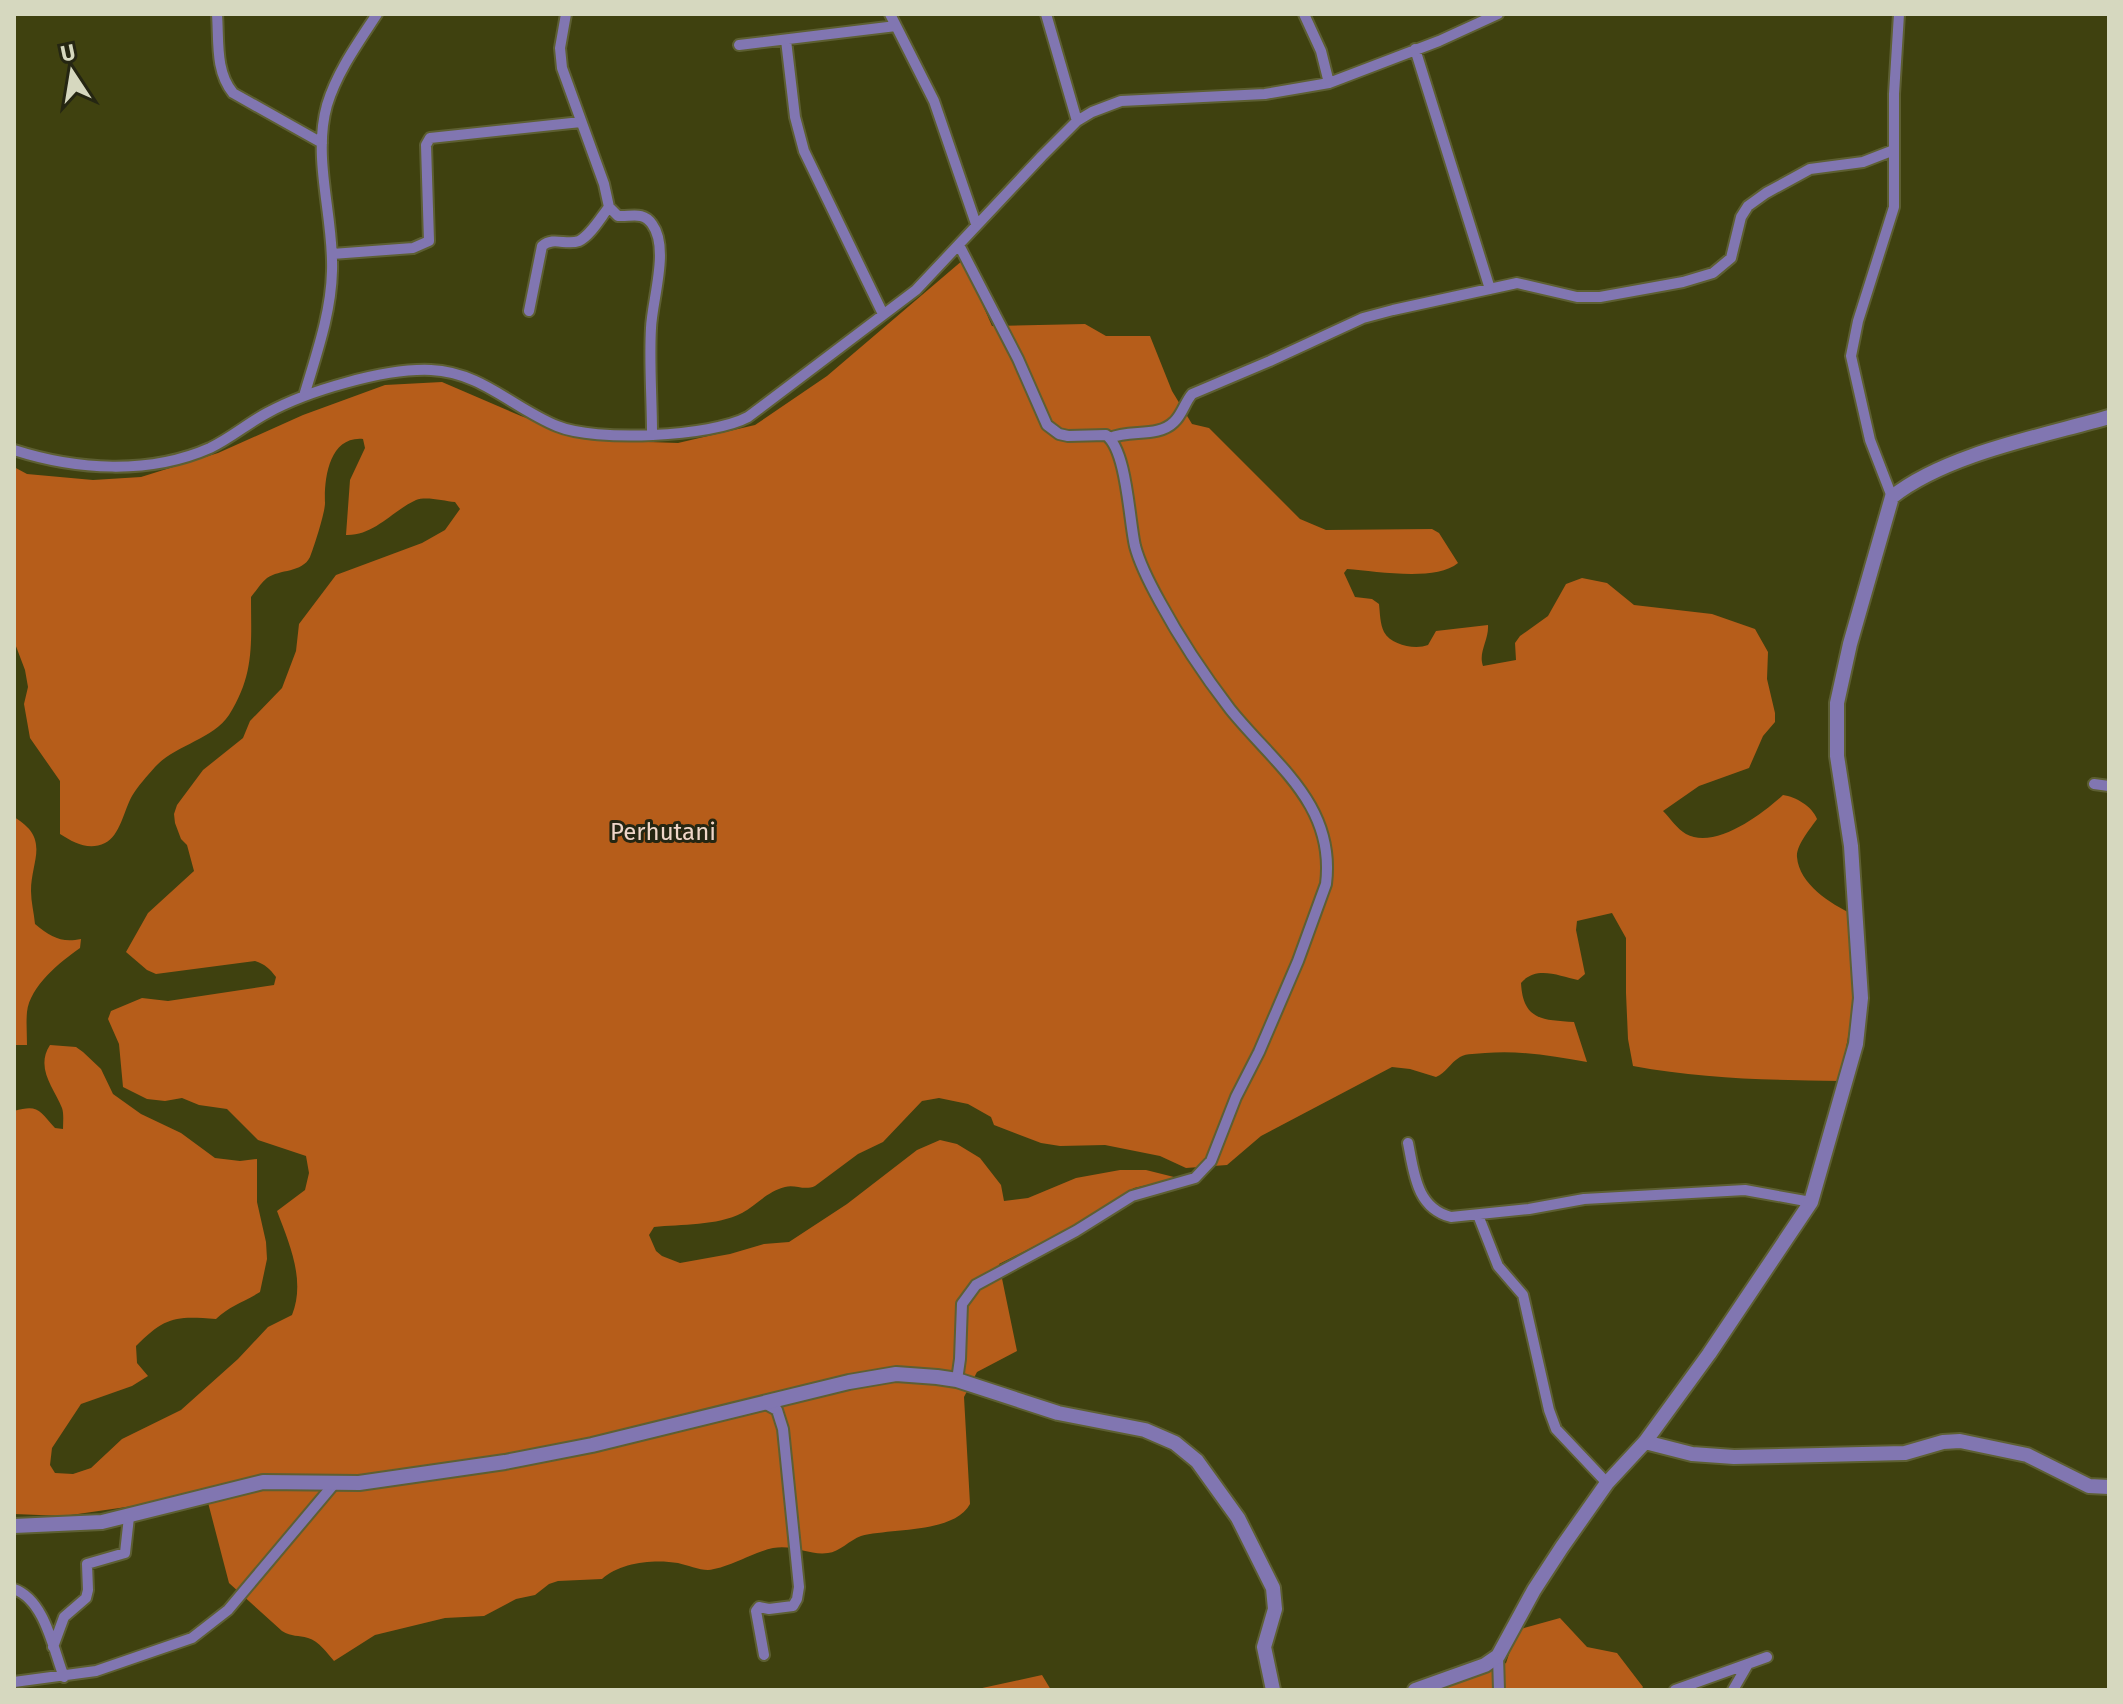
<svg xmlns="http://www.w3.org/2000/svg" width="2123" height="1704" font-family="'Fira Sans',sans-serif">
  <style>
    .forest { fill: #b65d1a }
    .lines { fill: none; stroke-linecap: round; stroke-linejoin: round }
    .minor-casing { stroke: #5d5f32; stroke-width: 14 }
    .tertiary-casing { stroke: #5d5f32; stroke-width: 18 }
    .minor { stroke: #8176b1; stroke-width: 10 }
    .tertiary { stroke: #8176b1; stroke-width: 14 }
    .labels { text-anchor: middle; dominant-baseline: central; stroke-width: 6; stroke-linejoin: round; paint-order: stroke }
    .park-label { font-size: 24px; fill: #efd6c8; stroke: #252612 }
  </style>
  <rect width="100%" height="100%" fill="#3f410f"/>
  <path class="forest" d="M963,260L992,326L1085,324L1106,336H1150L1172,391L1192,424L1209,428L1300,519L1326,530L1432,529L1439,533L1458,563C1435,582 1376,571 1347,569L1344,573L1355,597L1372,599L1379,604C1380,613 1380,624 1384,632C1391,645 1415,650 1428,645L1436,631L1488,625C1489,640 1478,652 1483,666L1516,660L1515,643L1520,636L1548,616L1566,584L1582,578L1607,583L1634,605L1712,614L1755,629L1768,652L1767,679L1775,713V722L1763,736L1749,768L1699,786L1663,811C1670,818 1677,829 1686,834C1715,850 1762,814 1783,795C1796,797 1812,806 1817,819C1811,828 1796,845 1797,857C1799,884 1831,904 1852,914L1857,988L1840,1081C1770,1080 1702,1079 1633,1066L1628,1039L1626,993V938L1612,913L1577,921L1576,930L1585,974L1578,980C1559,976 1536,965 1521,983C1523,1020 1542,1020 1574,1022L1587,1062C1553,1056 1520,1050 1485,1053C1477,1054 1467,1053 1460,1057C1450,1063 1446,1073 1436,1077L1410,1069L1392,1067L1261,1136L1227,1165L1186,1168L1160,1156L1105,1145L1060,1146L1041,1143L994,1125L991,1117L968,1104L939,1098L922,1101L883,1142L858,1154L815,1186C804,1191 795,1184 785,1187C766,1192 757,1205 742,1213C717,1226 681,1224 654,1227L649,1235L656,1251L662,1256L680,1263L730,1254L764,1244L789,1242L847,1204L917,1150L940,1140L957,1144L980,1158L1001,1185L1004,1201L1028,1198L1076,1178L1120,1170H1146L1178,1178L1134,1188L1083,1222L999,1264L1017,1351L977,1372L964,1397L970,1504C954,1534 889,1528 861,1536C850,1540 839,1552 828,1553C811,1556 794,1544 773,1548C754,1552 726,1569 708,1570C699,1570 687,1565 678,1563C655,1559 620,1562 602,1579L558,1581L549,1584L535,1595L516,1599L484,1616L445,1618L375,1635L334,1661C327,1653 319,1641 308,1638C298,1635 292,1637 282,1631L229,1583L205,1491L147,1504L64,1516L14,1514V1111C38,1104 39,1110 55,1128L63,1129C63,1122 64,1114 62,1108C54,1088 35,1068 50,1045L76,1047L83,1052L101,1069L113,1094L141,1114L181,1133L215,1158L240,1161L257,1159V1202L266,1242L267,1259L260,1292C244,1302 229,1306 216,1319C176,1316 166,1316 136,1346L137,1363L148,1376L132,1386L81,1404L52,1448L50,1465L55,1473L73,1474L91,1468L122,1439L181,1410L238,1359L268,1327L292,1315C306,1280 289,1243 277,1211L305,1190L309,1173L306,1156L258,1140L227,1109L199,1105L182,1098L165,1101L147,1099L123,1087L119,1044L108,1019L111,1011L142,998L168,1001L274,985L276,977C270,969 265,964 255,961L156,974L147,970L126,952L148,913L194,871L187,845L181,839L175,823L174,814L177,805L203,770L243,738L250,721L282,688L296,651L299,624L336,575L422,543L445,530L460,509L455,502C444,501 426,496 416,500C392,511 374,536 346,535L350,480L365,448L363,439C329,436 324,479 325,503C325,513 314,547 310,557C302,573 280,569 267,578C261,583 256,591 251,597C251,643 255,674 229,715C212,740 175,745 155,767C147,776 138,786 132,796C124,810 120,836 105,843C89,851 74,843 60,834V781L30,738L24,704L28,687L25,670L14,641V467L27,474L93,480L141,477L218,453L303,415L385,385L442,382L521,416L589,440L678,443L755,425L827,376Z
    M14,817C51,839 31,860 31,891C31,902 34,913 35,924C51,937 61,943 81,939L80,948C60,962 30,986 27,1012C26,1023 27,1034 27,1045H14Z
    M1560,1618L1587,1647L1617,1653L1643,1687L1641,1690H1426C1452,1680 1481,1676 1506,1663L1517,1630Z
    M1042,1675L1051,1690H973Z"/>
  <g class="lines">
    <g class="minor-casing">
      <path id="minor" d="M217,14C219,41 215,71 233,93L322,143
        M566,14L560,48L562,68L604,184L609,207L618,216C631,217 643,211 652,224C670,248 652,300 651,328C649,363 652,398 652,433
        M890,14L934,101L976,224
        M1046,14L1077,121
        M1304,14L1321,51L1329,83
        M786,40L795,117L804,151L883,314
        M739,45L896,26
        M1415,49L1490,289
        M332,254L413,248L429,241L426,145L430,138L581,122
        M529,311L542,246C554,236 566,246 579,241C591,235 601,217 609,207
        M304,396C316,355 331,314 332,271C334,217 312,159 327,105C337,72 358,43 377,14
        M1110,438C1130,429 1158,438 1174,422C1182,415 1185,402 1192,394L1270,361L1363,318L1393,310L1517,283L1577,297H1600L1683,282L1713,273L1731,258L1741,217L1748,206L1766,193L1810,169L1863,162L1894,150
        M14,450C76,470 149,475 210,448C231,438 248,423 267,413C307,391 385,368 431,370C481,372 513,408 557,426C595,442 711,437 748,417L916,290L1042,156L1077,121L1092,112L1121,101L1265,94L1329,83L1439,41L1498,14
        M1892,497L1870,440L1851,356L1858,321L1894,207V94L1899,14
        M2094,784L2109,786
        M1408,1143C1414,1172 1416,1208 1451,1217L1529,1209L1584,1199L1745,1190L1811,1202
        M1478,1215L1498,1266L1523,1295L1549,1410L1556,1429L1607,1483
        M957,1380L960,1359L962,1304L976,1285L1076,1231L1132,1196L1195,1178L1211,1161L1236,1097L1259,1052L1298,961L1326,884C1336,804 1274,764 1230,709C1204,675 1180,639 1160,602C1150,584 1140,565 1135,546C1129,520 1127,450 1106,435L1068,436L1059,434L1047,425L1018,359L959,245
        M14,1589C45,1600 53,1649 64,1677
        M53,1647L64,1617L86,1598L88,1590L87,1564L125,1553L129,1517
        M764,1655L756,1611L759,1607L769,1609L793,1606L797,1599L799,1587L783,1429L777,1410L764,1403
        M1498,1656L1499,1690
        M14,1682L96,1671L192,1638L228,1610L334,1484
        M1675,1690L1767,1657
        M1733,1690L1748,1664"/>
    </g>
    <g class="tertiary-casing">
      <path id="tertiary" d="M1645,1442L1692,1454L1734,1457L1905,1453L1943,1442L1960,1441L2027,1455L2089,1486L2109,1487
        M14,1526L102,1522L263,1482L359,1483L505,1462L592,1445L849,1382L896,1374L937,1377L957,1380L1058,1413L1145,1430L1175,1443L1197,1461L1238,1518L1273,1588L1275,1609L1264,1647L1273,1690
        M1415,1690L1485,1665L1498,1656L1534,1590L1562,1547L1607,1483L1645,1442L1709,1354L1811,1202L1856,1044L1861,998L1851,846L1837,756V703L1850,644L1892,497C1946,454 2043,436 2109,417"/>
    </g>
    <use href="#minor" class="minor"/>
    <use href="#tertiary" class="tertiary"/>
  </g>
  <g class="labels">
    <g class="park-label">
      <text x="663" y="832">Perhutani</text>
    </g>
  </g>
  <rect width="2123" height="1704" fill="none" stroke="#d6d8bf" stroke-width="32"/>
  <g transform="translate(72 72) rotate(348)" stroke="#252612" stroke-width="6" paint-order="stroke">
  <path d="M0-6L14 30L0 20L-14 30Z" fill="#d6d8bf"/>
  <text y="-12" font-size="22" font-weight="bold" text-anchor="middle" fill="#d6d8bf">U</text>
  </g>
</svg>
